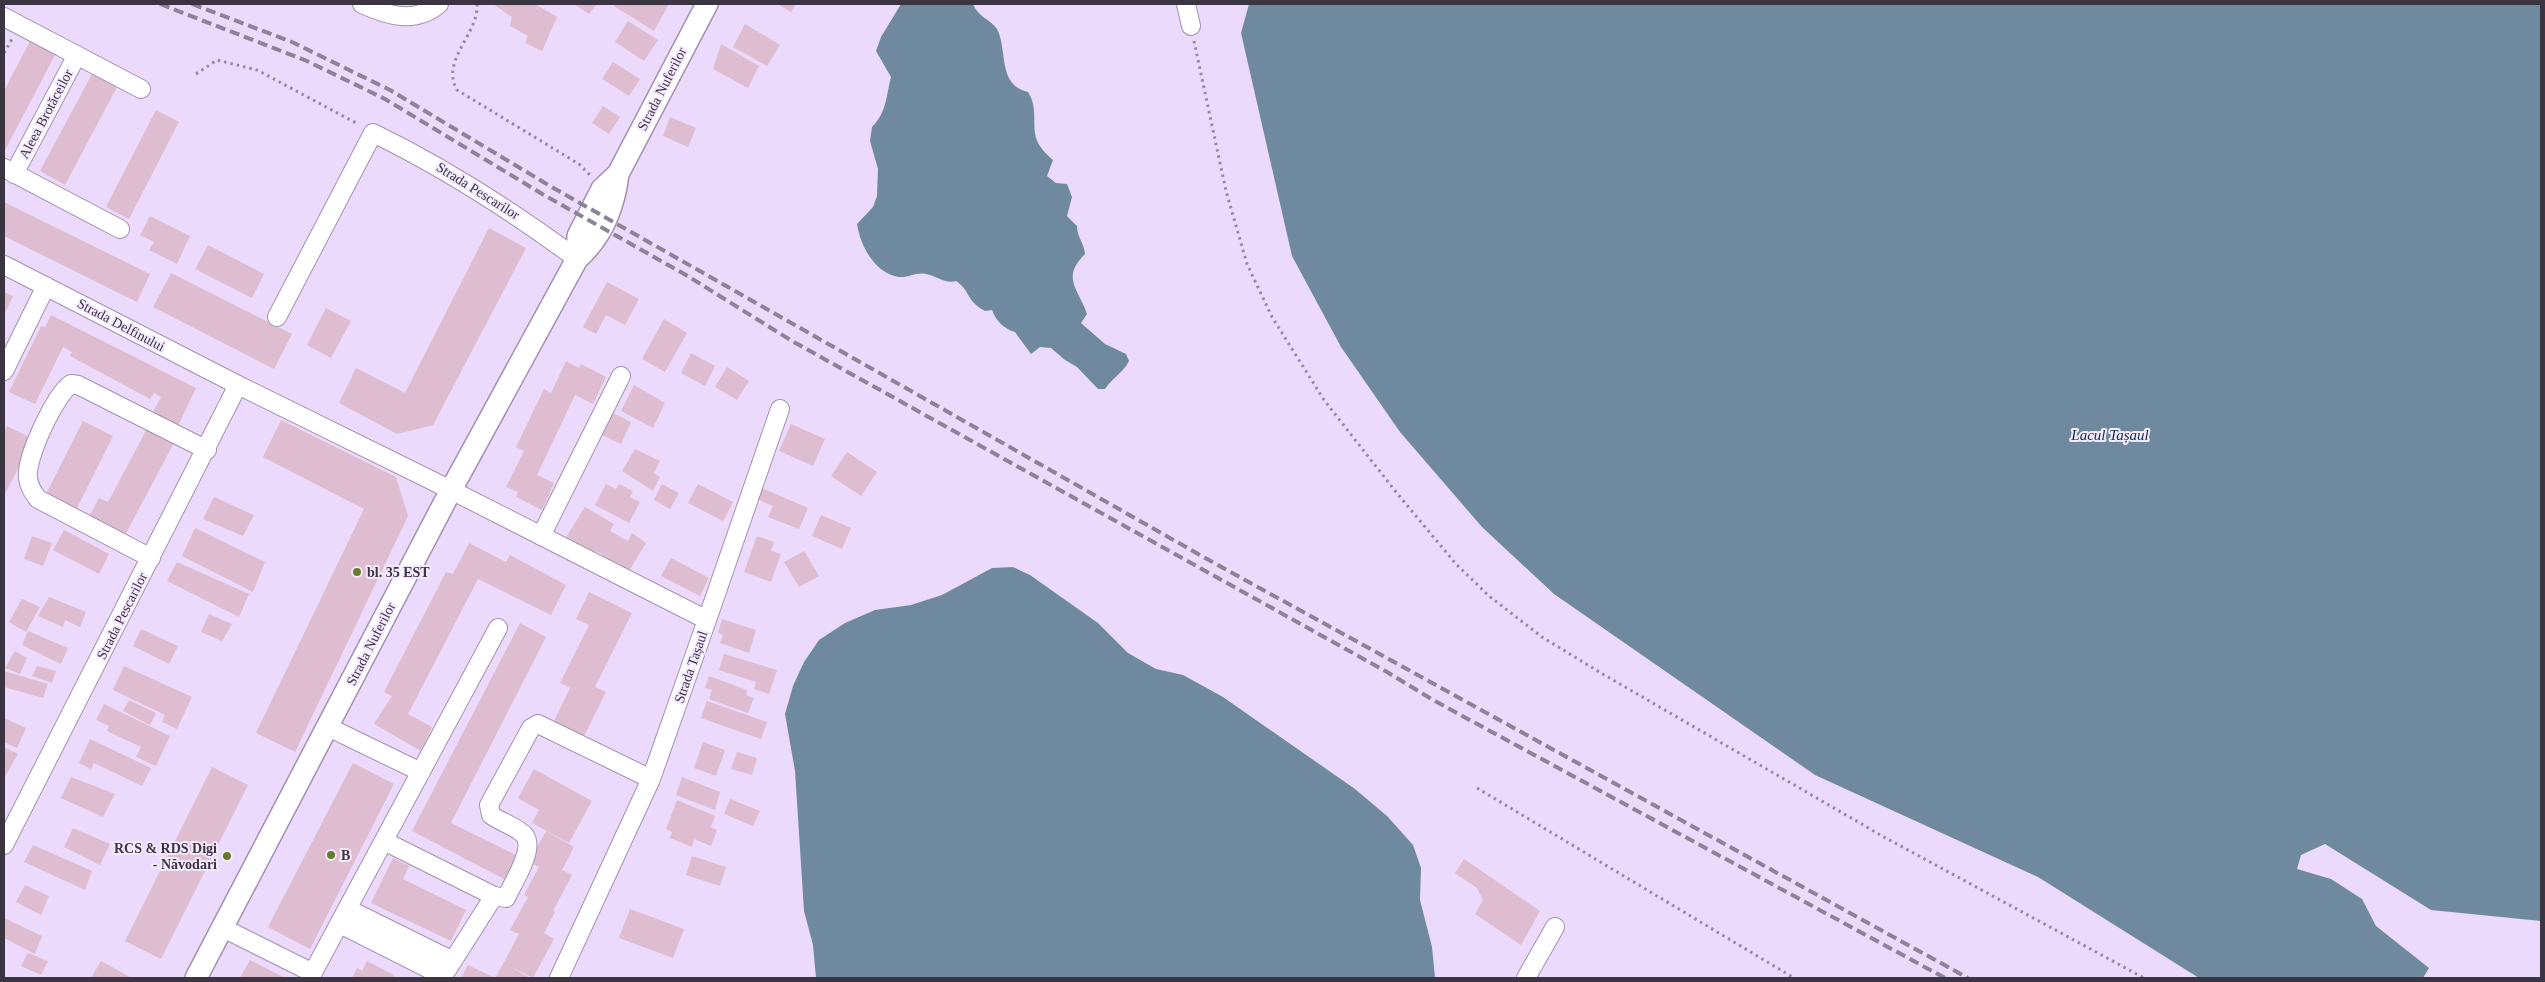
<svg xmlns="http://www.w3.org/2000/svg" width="2545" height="982" font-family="Georgia,serif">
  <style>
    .water { fill: #6f8a9e }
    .building { fill: #ddbdcf }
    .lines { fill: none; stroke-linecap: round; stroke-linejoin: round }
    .minor-casing { stroke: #a291b1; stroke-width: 20 }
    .tertiary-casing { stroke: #a291b1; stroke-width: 24 }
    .path { stroke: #978ba2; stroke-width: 3; stroke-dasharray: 2.5 4; stroke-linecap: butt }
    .minor { stroke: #fff; stroke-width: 18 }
    .tertiary { stroke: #fff; stroke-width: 21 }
    .rail { stroke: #8e8299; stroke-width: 4; stroke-dasharray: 10 5; stroke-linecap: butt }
    .poi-dot { fill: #6a7c2b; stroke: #f5eaff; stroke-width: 2 }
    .labels { text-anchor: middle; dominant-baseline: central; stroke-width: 4; stroke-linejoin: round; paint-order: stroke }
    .street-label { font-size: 14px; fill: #3b3441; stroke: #f5eaff }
    .poi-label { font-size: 14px; font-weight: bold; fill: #3b3441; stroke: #f5eaff; text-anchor: start }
    .water-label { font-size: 15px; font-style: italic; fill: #0b3047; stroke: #f5eaff }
  </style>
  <rect width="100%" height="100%" fill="#ecdafc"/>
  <path class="water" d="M901,4H973C978,17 990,19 997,29C1008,50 997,85 1028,92C1038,108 1032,121 1036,138C1039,147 1046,154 1053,160L1047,176L1056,183L1067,184L1072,197L1067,216L1077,226C1077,237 1084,243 1085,254C1061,278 1078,288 1087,314L1081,323L1105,344L1126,354L1129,361C1123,373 1112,378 1105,389H1098L1077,367L1065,360L1051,348L1040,347L1031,354L1015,332C1004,329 996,321 992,310L985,311C966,301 970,290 956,281C945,284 937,276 926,274C916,272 908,278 899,277C875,274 860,245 857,224L873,207L877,196L878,169L870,141L872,127C887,112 886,96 891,77L876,51L881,37Z
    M1249,4H2541V921L2431,910L2325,844L2301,855L2297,869L2331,879L2362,899L2376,926L2429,968L2423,978H2199L2038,877L1815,775L1554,594L1482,527L1400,432L1341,347L1292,256L1241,33Z
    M1013,567L1030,575L1098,623L1128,653L1156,669L1183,675L1223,697L1355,789L1387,816L1413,845L1421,868L1420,900L1432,947L1435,978H816L813,945L804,911L795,771L785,714L793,686L804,662L819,640L845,623L875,610L911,605L942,595L992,568Z"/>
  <path class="building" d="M493,4H535L557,17L542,51L525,43L528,36L510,26L512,17Z
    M574,4H597L589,14Z
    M616,4H669L654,31L614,6Z
    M777,4H796L791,12Z
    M628,21L658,40L644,61L615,42Z
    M745,24L780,45L767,66L733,47Z
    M30,41L55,55L4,152V91Z
    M721,44L759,66L748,88L713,69Z
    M613,62L640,79L629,96L602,79Z
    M92,74L117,87L65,185L40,171Z
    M603,106L620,117L609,134L592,123Z
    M156,110L179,122L129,219L106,207Z
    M670,117L696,128L688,147L663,136Z
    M4,202L150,274L137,302L4,236Z
    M150,216L190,236L177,264L149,250L154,242L140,235Z
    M489,228L526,248L433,425L397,434L339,403L356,368L405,393Z
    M208,245L264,274L252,298L195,269Z
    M171,273L292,334L274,369L153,307Z
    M607,282L639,299L625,325L606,315L596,334L583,327Z
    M4,292L13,296L4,315Z
    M326,308L351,321L331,358L307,345Z
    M51,315L196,388L177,428L152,414L161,397L154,393L150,399L70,356L72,352L63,347L35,404L9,392L41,326L45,327Z
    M664,319L687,333L665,372L642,359Z
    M691,353L715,366L705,386L681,373Z
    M566,361L579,368L581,364L606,377L593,404L575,395L537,475L554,483L542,510L516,497L518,492L506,487L524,451L516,447L544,389L551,393Z
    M727,367L749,381L737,400L715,387Z
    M634,385L665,403L653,428L621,411Z
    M609,411L631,422L621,444L598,433Z
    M281,420L396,477L408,516L295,752L256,733L364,509L263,457Z
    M83,421L113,436L75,512L45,496Z
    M791,424L825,439L813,466L779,451Z
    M7,426L33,439L4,496V432Z
    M148,427L175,441L124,537L88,519L99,498L108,502Z
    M635,449L660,461L654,473L660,477L653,491L622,471Z
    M847,452L877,472L861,496L831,476Z
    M606,484L616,489L619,484L633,491L630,497L640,502L629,523L595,505Z
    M662,484L679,493L670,509L654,500Z
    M698,484L733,502L723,521L688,503Z
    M762,488L808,508L799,529L768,517L773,506L757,499Z
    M214,497L254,515L243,536L203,519Z
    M585,507L614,524L610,531L628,541L632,533L646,543L627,574L598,558L602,554L595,551L592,557L563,542Z
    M821,515L851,528L842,549L812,536Z
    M195,528L265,562L253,592L182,556Z
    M64,530L109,554L99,574L53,550Z
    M32,536L52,543L43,566L24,559Z
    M757,536L774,542L771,551L781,554L771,582L744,572Z
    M469,543L506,562L510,555L566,585L551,615L478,579L408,714L432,727L421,751L374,724L392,696L384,692L446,572L453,574Z
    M804,551L819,576L799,587L784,562Z
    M671,558L709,578L700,596L661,576Z
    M177,562L249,594L239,617L167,581Z
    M589,592L632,613L595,687L606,692L584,736L554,721L570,688L560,683L589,625L576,619Z
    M49,597L86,612L80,627L65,620L63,627L38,616Z
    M22,599L40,607L26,632L9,622Z
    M209,614L232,624L222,641L201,632Z
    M722,619L756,630L749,653L720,643L723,635L718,633Z
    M520,623L546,637L451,823L522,858L508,881L412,831Z
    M141,629L178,646L169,664L133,646Z
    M28,631L68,648L61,664L22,645Z
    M15,651L27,658L20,674L5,668Z
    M724,654L777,670L769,694L754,689L756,682L719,670Z
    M37,666L56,671L52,683L32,676Z
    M124,666L192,697L177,729L162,722L165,715L113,690Z
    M4,671L48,684L43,698L4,687Z
    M709,676L747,690L746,695L754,698L748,713L709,699L712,690L705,688Z
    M129,700L156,713L150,725L123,711Z
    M707,701L767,722L761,739L701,718Z
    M104,704L170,736L156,766L136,757L141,747L107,731L109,726L96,720Z
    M4,718L26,728L17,748L4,742Z
    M90,739L151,768L142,786L94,763L91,769L79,763Z
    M703,742L725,750L716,776L694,768Z
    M4,747L18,754L4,778Z
    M737,752L757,758L752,775L731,769Z
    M353,763L394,784L310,949L268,927Z
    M212,767L248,785L161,959L125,941Z
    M534,769L592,801L569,843L532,823L539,810L518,798Z
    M71,777L115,794L103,817L61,798Z
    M682,777L720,792L715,810L676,795Z
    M730,799L760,811L753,826L724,814Z
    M677,800L715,816L711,827L717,830L711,846L694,839L692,847L670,838L672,832L666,829Z
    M73,828L110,844L100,865L64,847Z
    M546,831L574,847L562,870L572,875L553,911L555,912L544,933L554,939L533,978L509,966L530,978H461L468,965L495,978L503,964L519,934L510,930L528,897L524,895L539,867L529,862Z
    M33,845L92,871L85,890L24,862Z
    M692,856L726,867L720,886L686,875Z
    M393,858L409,866L403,879L466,910L451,941L371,903Z
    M1464,859L1540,911L1521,945L1475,914L1483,900L1477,888L1455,873Z
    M25,885L49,896L41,915L16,902Z
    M630,909L684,929L673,958L619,938Z
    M4,918L42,936L35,954L4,938Z
    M28,953L48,961L41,975L21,966Z
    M250,960L285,978H240Z
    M101,961L132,978H91Z
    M367,961L394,975L393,978H352L357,968L362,971Z"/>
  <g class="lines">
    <g class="minor-casing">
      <path id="minor" d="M362,4C388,16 416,24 439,4
        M1186,4L1191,26
        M4,17L141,89
        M4,168L120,229
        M14,174L77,55
        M4,265L238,385L451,490L707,620L651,779L559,978
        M277,317L373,133C445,168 512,211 577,259
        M4,371L46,286
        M541,536L621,376
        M151,558L38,499C33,492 29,487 28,478C25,459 55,395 71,384L78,385L207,450
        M707,620L780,409
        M328,727L421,772
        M384,841L494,896L506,898C512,884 535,850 525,836C518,827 500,822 491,815L489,805L531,728L538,724L651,779
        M4,845L238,385
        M348,909L453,961
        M340,924L443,976
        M223,928L313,973
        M447,970L494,896
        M310,978L498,628
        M1526,978L1555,927"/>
    </g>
    <g class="tertiary-casing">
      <path id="tertiary" d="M577,259L578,236L602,189L618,174L707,4
        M196,978L451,490L577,259C603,236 614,207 618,174"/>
    </g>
    <path class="path" d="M477,4C479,34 440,60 457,90L579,164L590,175
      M1194,41L1226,191L1247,264L1272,317L1324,400L1396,492L1456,564L1489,596L1542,637L1601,673L1884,837L2144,978
      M4,53L12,39
      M196,74L217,60L257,70L358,124
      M1477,788L1794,978"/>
    <use href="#minor" class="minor"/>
    <use href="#tertiary" class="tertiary"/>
    <path class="rail" d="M160,4L307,61L385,99L544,195L686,275L792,341L1387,672L1433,700L1945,978
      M192,4L292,42L390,90L550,186L1207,559L1968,978"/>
  </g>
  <g class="poi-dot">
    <circle cx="357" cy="572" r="5"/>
    <circle cx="331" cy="855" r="5"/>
    <circle cx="227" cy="856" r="5"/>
  </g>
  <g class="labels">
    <g class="street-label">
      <text transform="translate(662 89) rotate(-63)">Strada Nuferilor</text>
      <text transform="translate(46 114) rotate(-62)">Aleea Brotăceilor</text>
      <text transform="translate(478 191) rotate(32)">Strada Pescarilor</text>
      <text transform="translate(121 325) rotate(28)">Strada Delfinului</text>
      <text transform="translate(122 616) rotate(-63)">Strada Pescarilor</text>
      <text transform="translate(371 644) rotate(-63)">Strada Nuferilor</text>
      <text transform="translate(691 667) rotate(-71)">Strada Tașaul</text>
    </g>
    <g class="poi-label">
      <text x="367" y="572">bl. 35 EST</text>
      <text x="217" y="848" text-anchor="end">RCS &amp; RDS Digi<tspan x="217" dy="16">- Năvodari</tspan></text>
      <text x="341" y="855">B</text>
    </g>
    <g class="water-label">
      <text x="2110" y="435">Lacul Tașaul</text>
    </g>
  </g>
  <rect width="2545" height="982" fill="none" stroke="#3b3441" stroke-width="10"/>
</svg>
